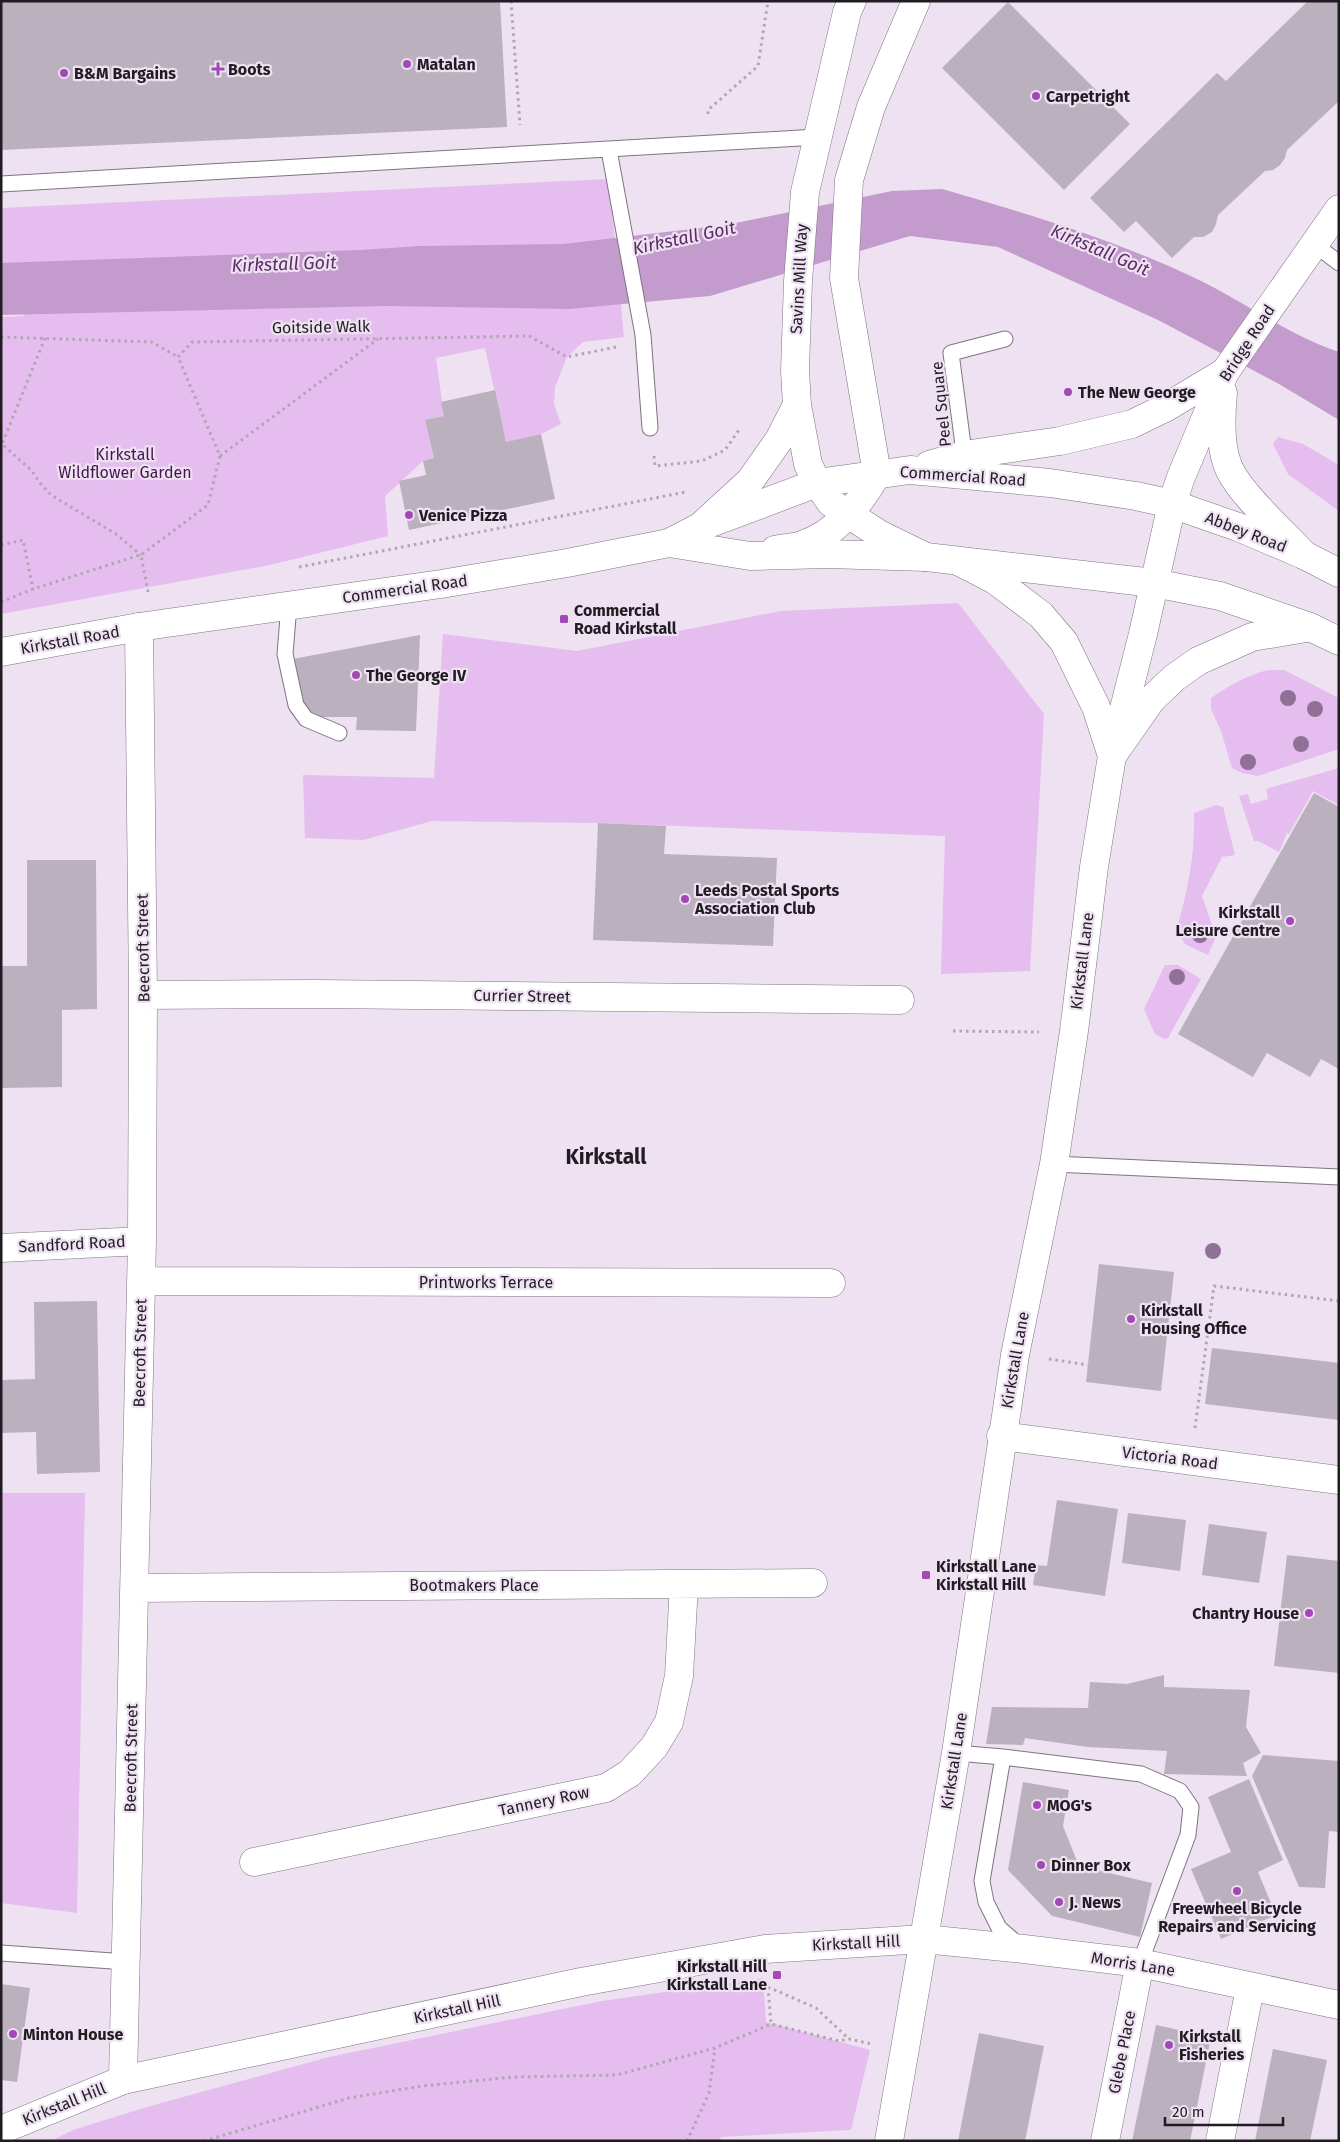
<svg xmlns="http://www.w3.org/2000/svg" width="1340" height="2142" font-family="'Fira Sans',sans-serif">
  <style>
    .green { fill: #e5bdee }
    .water { fill: #c39bcc }
    .building { fill: #bbb0be }
    .lines { fill: none; stroke-linecap: round; stroke-linejoin: round }
    .service-casing { stroke: #7f7481; stroke-width: 17 }
    .minor-casing { stroke: #7f7481; stroke-width: 29 }
    .tertiary-casing { stroke: #7f7481; stroke-width: 29 }
    .secondary-casing { stroke: #7f7481; stroke-width: 29 }
    .primary-casing { stroke: #7f7481; stroke-width: 29 }
    .path { stroke: #b0a6b3; stroke-width: 3; stroke-dasharray: 2.5 4; stroke-linecap: butt }
    .service { stroke: #fff; stroke-width: 15 }
    .minor { stroke: #fff; stroke-width: 28 }
    .tertiary { stroke: #fff; stroke-width: 28 }
    .secondary { stroke: #fff; stroke-width: 28 }
    .primary { stroke: #fff; stroke-width: 28 }
    .tree { fill: #917098 }
    .poi-dot { fill: #a249b6; stroke: #eee1f1; stroke-width: 2 }
    .labels { text-anchor: middle; dominant-baseline: central; stroke-width: 4.5; stroke-linejoin: round; paint-order: stroke }
    .poi-label { font-size: 16px; font-weight: bold; fill: #211c22; stroke: #eee1f1; text-anchor: start }
    .street-label { font-size: 16px; fill: #211c22; stroke: #eee1f1 }
    .park-label { font-size: 16px; fill: #451450; stroke: #eee1f1 }
    .water-label { font-size: 18px; font-style: italic; fill: #5c2b67; stroke: #eee1f1 }
    .district-label { font-size: 21px; font-weight: bold; fill: #211c22; stroke: #eee1f1 }
  </style>
  <rect width="100%" height="100%" fill="#eee1f1"/>
  <path class="green" d="M609,179L624,337L583,342L567,357L555,387L554,404L561,424L541,434L506,442L485,348L436,358L444,416L425,420L434,458L423,461L385,496L388,536L270,565L1,614V317L24,316L1,278V208Z
    M1278,437L1303,444L1339,465V511L1288,474L1273,444Z
    M958,603L1044,714L1030,971L941,974L945,836L598,823L432,821L363,840L305,838L303,775L434,778L443,634L577,651L781,611Z
    M1269,670H1284L1339,698V749L1258,776L1242,773L1232,768L1221,731L1211,709V698C1228,686 1249,674 1269,670Z
    M1339,768V805L1313,791L1289,834L1287,833L1279,852L1258,841H1254L1239,796L1248,794L1251,804L1268,799L1266,789Z
    M1216,805L1223,807L1235,855L1222,857L1202,896L1216,937L1208,955L1185,944L1176,931C1188,890 1195,855 1194,813Z
    M1165,965H1178L1201,979L1168,1038L1164,1039L1155,1034L1144,1009Z
    M1,1493H85L77,1913L1,1903Z
    M763,1978L766,2022L870,2050L851,2130L721,2137L720,2141H51L73,2130L147,2107L329,2057L602,2001Z"/>
  <path class="water" d="M942,189C1028,214 1116,240 1197,279C1245,302 1288,335 1339,352V420L1279,384L1158,320L998,247L910,236L710,296L569,309L386,306L1,315V263L361,250L420,246L563,244L726,225L892,191Z"/>
  <path class="building" d="M1,1H500L507,127L1,150Z
    M1308,1H1339V101L1287,150L1285,158L1280,165L1273,170L1265,171L1218,215L1216,224L1212,232L1203,237H1194L1172,258L1136,221L1124,232L1090,198L1217,73L1226,81Z
    M1008,2L1130,124L1064,190L942,68Z
    M495,390L506,442L541,434L555,499L409,530L399,481L426,475L423,461L434,458L425,420L444,416L441,402Z
    M420,635L416,731L356,730L357,717H307L296,692L293,659Z
    M1314,793L1339,807V1069L1321,1059L1310,1077L1267,1053L1253,1077L1178,1034Z
    M598,823L666,826L664,854L777,858L773,946L593,940Z
    M27,860H96L97,1009L62,1010V1087L1,1088V966H27Z
    M1099,1264L1174,1272L1161,1391L1086,1382Z
    M97,1301L100,1472L37,1474L36,1432L1,1433V1380L35,1379L34,1302Z
    M1212,1348L1339,1363V1420L1205,1404Z
    M1057,1500L1118,1509L1105,1596L1033,1585L1036,1565L1047,1566Z
    M1128,1513L1186,1520L1180,1571L1122,1563Z
    M1209,1524L1267,1532L1259,1583L1202,1575Z
    M1287,1555L1339,1561V1673L1274,1666Z
    M1164,1675V1687L1250,1690L1246,1727L1261,1753L1243,1763L1247,1776L1164,1774L1167,1751L1088,1747L1025,1738L1023,1745L986,1744L992,1707L1088,1708L1090,1682L1127,1684Z
    M1263,1755L1339,1761V1832L1329,1831L1325,1888L1299,1887L1252,1776Z
    M1249,1779L1283,1860L1258,1872L1276,1915L1221,1939L1191,1869L1231,1852L1208,1797Z
    M1023,1782L1069,1790L1063,1826L1079,1866L1152,1883L1140,1937L1052,1916L1008,1870Z
    M1,1984L30,1988L17,2082L1,2080Z
    M1156,2025L1211,2037L1190,2141H1132Z
    M979,2033L1044,2046L1025,2141H958Z
    M1273,2049L1327,2060L1310,2141H1255Z"/>
  <g class="lines">
    <g class="service-casing">
      <path id="service" d="M609,150L643,335L650,428
        M1,184L817,137
        M1314,244L1339,263
        M965,460L951,353L1005,339
        M289,605L285,654L296,705L306,719L339,733
        M1054,1164L1339,1177
        M956,1753L1003,1757L982,1881L986,1902L999,1928L1020,1946
        M1003,1757L1141,1774L1180,1791L1191,1807L1188,1835L1140,1963
        M1,1953L126,1962"/>
    </g>
    <g class="minor-casing">
      <path id="minor" d="M143,995L318,994L900,1000
        M1,1248L142,1241
        M141,1281L831,1283
        M1001,1436L1339,1480
        M135,1588L813,1583
        M254,1862L606,1788L630,1773L654,1747L669,1722L679,1676L684,1584
        M123,2080L142,1241L143,995L139,627
        M1105,2141L1140,1963
        M1220,2141L1250,1988"/>
    </g>
    <g class="tertiary-casing">
      <path id="tertiary" d="M852,1L847,12L805,192L798,281L795,371L797,405L808,464L817,483L831,503L879,534L926,557
        M700,527L750,481L779,440L797,405
        M775,550C784,548 793,548 802,545C836,534 860,504 877,474L844,278L849,180L871,107L916,1
        M1,2130L123,2080L581,1982L765,1949L924,1939L1024,1949L1140,1963L1339,2005"/>
    </g>
    <g class="secondary-casing">
      <path id="secondary" d="M1223,393C1221,414 1220,446 1228,466C1238,492 1284,533 1304,555
        M958,561L995,580L1041,615L1064,642L1096,707L1112,756
        M889,2141L956,1753L1015,1355L1054,1164L1074,1031L1094,867L1112,756L1143,634L1172,504L1181,477L1225,372L1339,209"/>
    </g>
    <g class="primary-casing">
      <path id="primary" d="M929,465L964,455L1060,441L1132,424L1165,408L1225,372
        M669,543L750,556L828,554L926,557L1154,583L1220,596L1310,627L1339,641
        M1,652L139,627L441,584L567,563L669,543L700,527L817,483L910,470L1050,483L1136,496L1172,504L1238,527L1304,555L1339,573
        M1112,756L1152,699L1174,678L1198,661L1252,637L1306,628"/>
    </g>
    <path class="path" d="M511,1L520,125
      M708,114V110L758,66L768,1
      M1,337L152,342L178,357
      M45,338L2,444L32,471L40,483L51,495L116,534L141,555
      M178,357L192,342L529,336L567,357L616,347
      M220,456L378,339
      M654,456L655,466L702,461L725,450L739,430
      M1,545L23,540L33,589
      M299,567L686,492
      M148,592L141,555L208,505L220,456L178,357
      M1,602L33,589L140,555
      M953,1031L1039,1032
      M1049,1359L1088,1365
      M1195,1428L1214,1286L1339,1301
      M768,1987L816,2008L849,2039
      M768,1987L771,2024
      M204,2141L349,2098L422,2086L513,2077L617,2075L715,2048L771,2024L839,2041L849,2039L872,2044
      M687,2141L709,2093L715,2048"/>
    <use href="#service" class="service"/>
    <use href="#minor" class="minor"/>
    <use href="#tertiary" class="tertiary"/>
    <use href="#secondary" class="secondary"/>
    <use href="#primary" class="primary"/>
  </g>
  <g class="tree">
    <circle cx="1288" cy="698" r="8"/>
    <circle cx="1315" cy="709" r="8"/>
    <circle cx="1301" cy="744" r="8"/>
    <circle cx="1248" cy="762" r="8"/>
    <circle cx="1200" cy="935" r="8"/>
    <circle cx="1177" cy="977" r="8"/>
    <circle cx="1213" cy="1251" r="8"/>
  </g>
  <g class="poi-dot">
    <circle cx="407" cy="64" r="5"/>
    <path d="M215.5 61.5h5v5h5v5h-5v5h-5v-5h-5v-5h5z"/>
    <circle cx="64" cy="73" r="5"/>
    <circle cx="1036" cy="96" r="5"/>
    <circle cx="1068" cy="392" r="5"/>
    <circle cx="409" cy="515" r="5"/>
    <rect x="559" y="614" width="10" height="10" rx="2.5"/>
    <circle cx="356" cy="675" r="5"/>
    <circle cx="685" cy="899" r="5"/>
    <circle cx="1290" cy="921" r="5"/>
    <circle cx="1131" cy="1319" r="5"/>
    <rect x="921" y="1570" width="10" height="10" rx="2.5"/>
    <circle cx="1309" cy="1613" r="5"/>
    <circle cx="1037" cy="1805" r="5"/>
    <circle cx="1041" cy="1865" r="5"/>
    <circle cx="1237" cy="1891" r="5"/>
    <circle cx="1059" cy="1902" r="5"/>
    <rect x="772" y="1970" width="10" height="10" rx="2.5"/>
    <circle cx="13" cy="2034" r="5"/>
    <circle cx="1169" cy="2045" r="5"/>
  </g>
  <g class="labels">
    <g class="poi-label">
      <text x="417" y="64">Matalan</text>
      <text x="228" y="69">Boots</text>
      <text x="74" y="73">B&amp;M Bargains</text>
      <text x="1046" y="96">Carpetright</text>
      <text x="1078" y="392">The New George</text>
      <text x="419" y="515">Venice Pizza</text>
      <text x="574" y="610">Commercial<tspan x="574" dy="18">Road Kirkstall</tspan></text>
      <text x="366" y="675">The George IV</text>
      <text x="695" y="890">Leeds Postal Sports<tspan x="695" dy="18">Association Club</tspan></text>
      <text x="1280" y="912" text-anchor="end">Kirkstall<tspan x="1280" dy="18">Leisure Centre</tspan></text>
      <text x="1141" y="1310">Kirkstall<tspan x="1141" dy="18">Housing Office</tspan></text>
      <text x="936" y="1566">Kirkstall Lane<tspan x="936" dy="18">Kirkstall Hill</tspan></text>
      <text x="1299" y="1613" text-anchor="end">Chantry House</text>
      <text x="1047" y="1805">MOG's</text>
      <text x="1051" y="1865">Dinner Box</text>
      <text x="1069" y="1902">J. News</text>
      <text x="1237" y="1908" text-anchor="middle">Freewheel Bicycle<tspan x="1237" dy="18">Repairs and Servicing</tspan></text>
      <text x="767" y="1966" text-anchor="end">Kirkstall Hill<tspan x="767" dy="18">Kirkstall Lane</tspan></text>
      <text x="23" y="2034">Minton House</text>
      <text x="1179" y="2036">Kirkstall<tspan x="1179" dy="18">Fisheries</tspan></text>
    </g>
    <g class="street-label">
      <text transform="translate(799 279) rotate(-87)">Savins Mill Way</text>
      <text transform="translate(321 327) rotate(-1)">Goitside Walk</text>
      <text transform="translate(1247 343) rotate(-57)">Bridge Road</text>
      <text transform="translate(941 404) rotate(-96)">Peel Square</text>
      <text transform="translate(963 476) rotate(4)">Commercial Road</text>
      <text transform="translate(1246 532) rotate(21)">Abbey Road</text>
      <text transform="translate(405 589) rotate(-8)">Commercial Road</text>
      <text transform="translate(70 640) rotate(-10)">Kirkstall Road</text>
      <text transform="translate(143 948) rotate(-91)">Beecroft Street</text>
      <text transform="translate(1082 961) rotate(-83)">Kirkstall Lane</text>
      <text transform="translate(522 996) rotate(1)">Currier Street</text>
      <text transform="translate(72 1244) rotate(-3)">Sandford Road</text>
      <text x="486" y="1282">Printworks Terrace</text>
      <text transform="translate(140 1353) rotate(-89)">Beecroft Street</text>
      <text transform="translate(1015 1360) rotate(-80)">Kirkstall Lane</text>
      <text transform="translate(1170 1458) rotate(7)">Victoria Road</text>
      <text x="474" y="1585">Bootmakers Place</text>
      <text transform="translate(131 1758) rotate(-89)">Beecroft Street</text>
      <text transform="translate(954 1761) rotate(-81)">Kirkstall Lane</text>
      <text transform="translate(544 1801) rotate(-12)">Tannery Row</text>
      <text transform="translate(856 1943) rotate(-3)">Kirkstall Hill</text>
      <text transform="translate(1133 1964) rotate(9)">Morris Lane</text>
      <text transform="translate(457 2009) rotate(-12)">Kirkstall Hill</text>
      <text transform="translate(1122 2052) rotate(-79)">Glebe Place</text>
      <text transform="translate(64 2104) rotate(-22)">Kirkstall Hill</text>
    </g>
    <g class="park-label">
      <text x="125" y="454">Kirkstall<tspan x="125" dy="18">Wildflower Garden</tspan></text>
    </g>
    <g class="water-label">
      <text transform="translate(684 238) rotate(-12)">Kirkstall Goit</text>
      <text transform="translate(1100 250) rotate(23)">Kirkstall Goit</text>
      <text transform="translate(284 264) rotate(-2)">Kirkstall Goit</text>
    </g>
    <g class="district-label">
      <text x="606" y="1157">Kirkstall</text>
    </g>
  </g>
  <rect width="1340" height="2142" fill="none" stroke="#211c22" stroke-width="5"/>
  <path d="M1165 2117v8h118v-8" fill="none" stroke="#211c22" stroke-width="2.5"/>
  <text x="1172" y="2117" font-size="15" fill="#211c22" stroke="#eee1f1" stroke-width="4" paint-order="stroke">20 m</text>
</svg>
